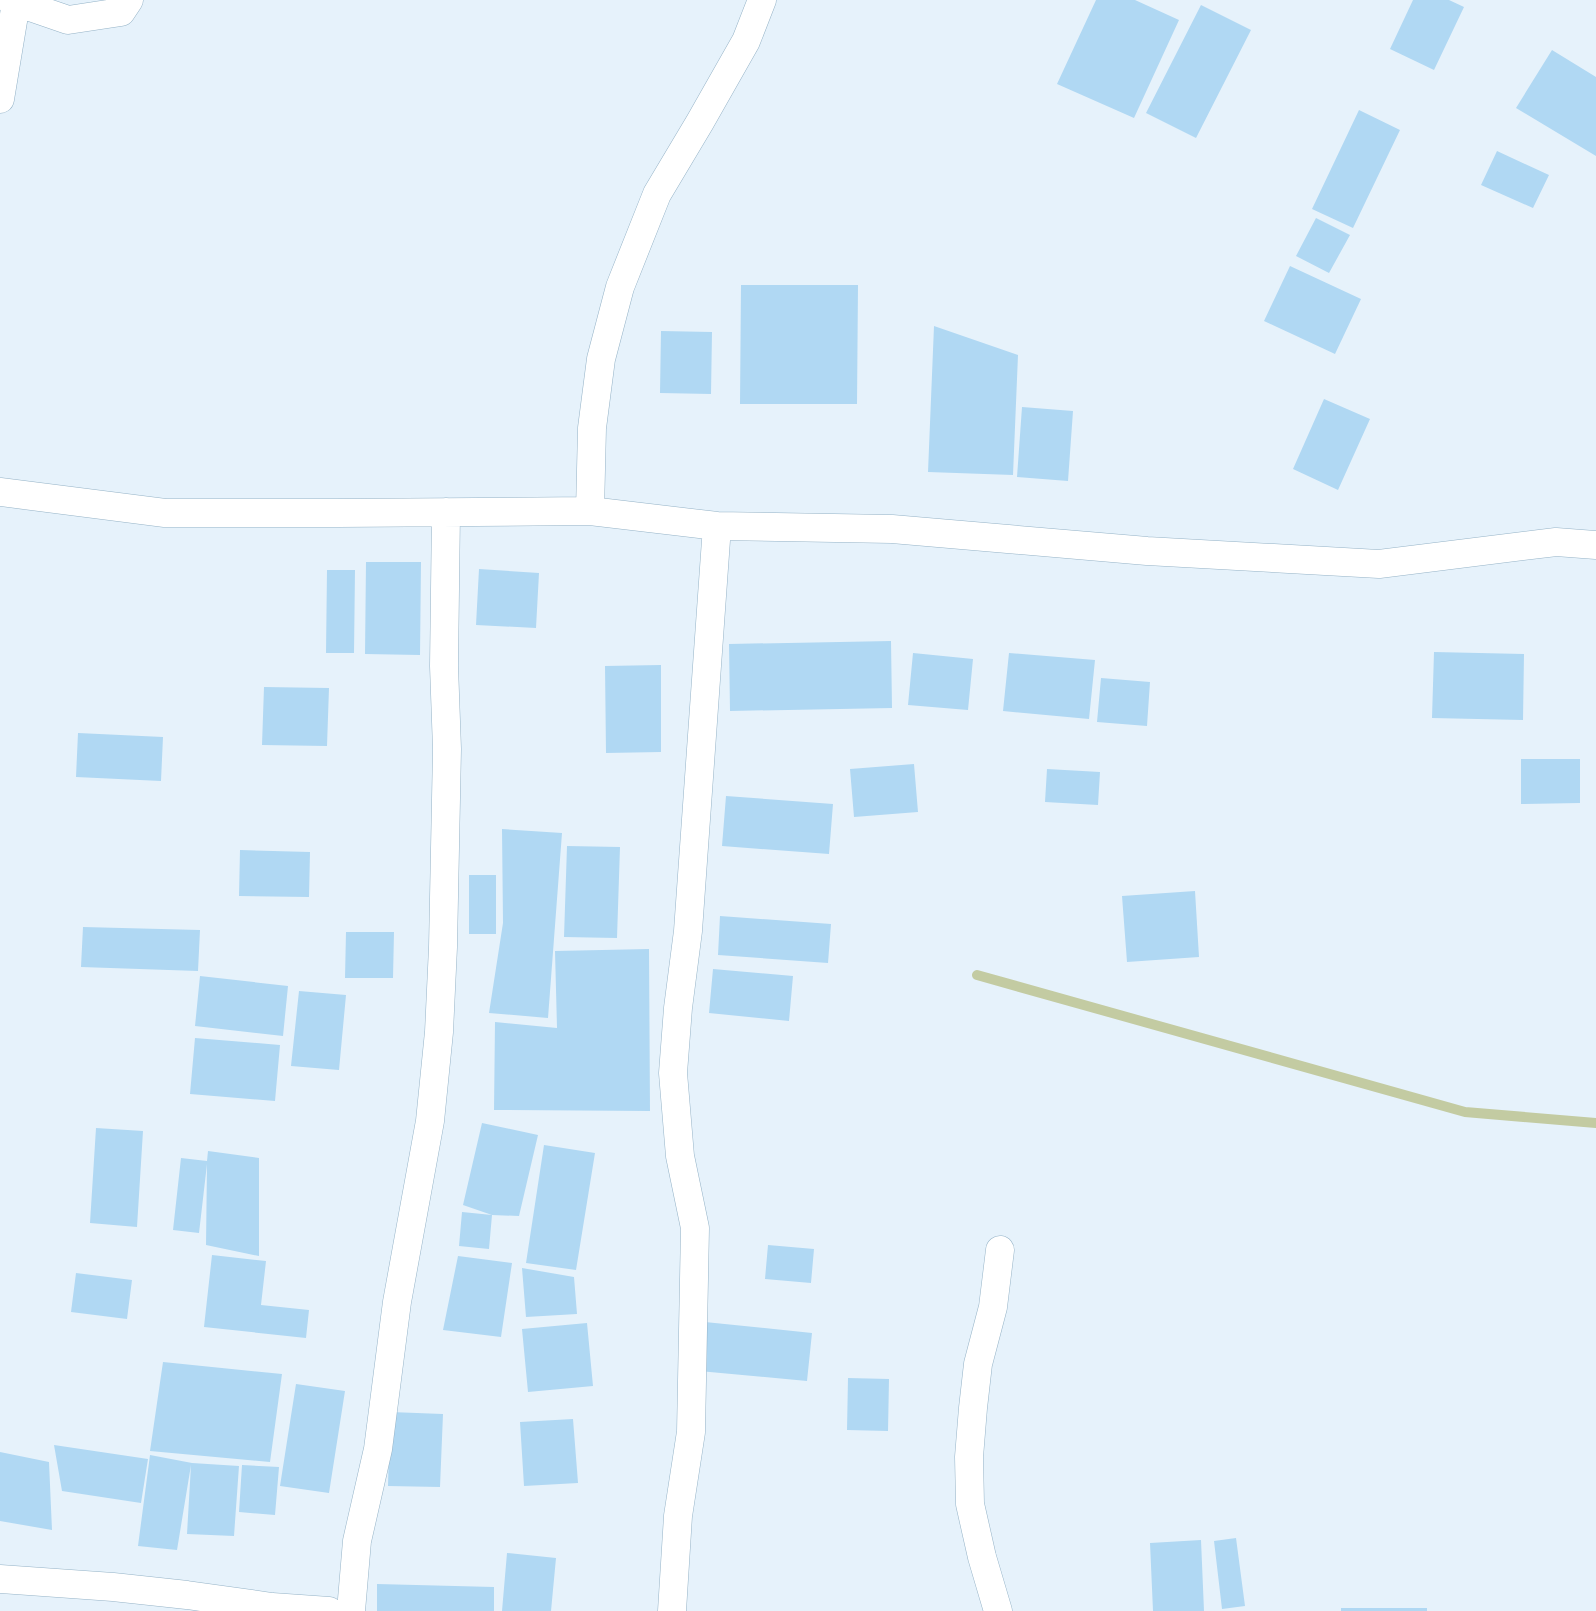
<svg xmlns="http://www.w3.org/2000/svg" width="1596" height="1611" font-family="Lora,serif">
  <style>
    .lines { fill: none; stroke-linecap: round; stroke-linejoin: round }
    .stream { stroke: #c3cba2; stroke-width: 10 }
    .building { fill: #b0d8f3 }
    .minor-casing { stroke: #95b3c7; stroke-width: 29 }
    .minor { stroke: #fff; stroke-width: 28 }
  </style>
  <rect width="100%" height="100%" fill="#e6f2fb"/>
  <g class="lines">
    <path class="stream" d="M977,975L1465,1112L1596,1123"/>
  </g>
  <path class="building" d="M1096,0H1135L1179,20L1134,118L1057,84Z
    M1413,0H1449L1464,7L1434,70L1390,49Z
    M1201,5L1251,30L1196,138L1146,113Z
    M1552,50L1596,77V156L1516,108Z
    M1359,110L1400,130L1353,228L1312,209Z
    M1497,151L1549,175L1533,208L1481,185Z
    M1316,218L1350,235L1329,273L1296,256Z
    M1290,266L1361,299L1335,354L1264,321Z
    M741,285H858L857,404H740Z
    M934,326L1018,355L1013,475L928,472Z
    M661,331L712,332L711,394L660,393Z
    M1324,399L1370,419L1338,490L1293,469Z
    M1022,407L1073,411L1068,481L1017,477Z
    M366,562H421L420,655L365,654Z
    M479,569L539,573L536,628L476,625Z
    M327,570H355L354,653H326Z
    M891,641L892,708L730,711L729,644Z
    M1434,652L1524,654L1523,720L1432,718Z
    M913,653L973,659L968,710L908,705Z
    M1009,653L1095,660L1089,719L1003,711Z
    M661,665V752L606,753L605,666Z
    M1101,678L1150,682L1147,726L1097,722Z
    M264,687L329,688L327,746L262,745Z
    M78,733L163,737L161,781L76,777Z
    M1521,759H1580V803L1521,804Z
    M914,764L918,812L854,817L850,769Z
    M1047,769L1100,772L1098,805L1045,802Z
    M726,796L833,804L829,854L722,846Z
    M502,829L562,833L548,1018L489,1013L503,923Z
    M567,846L620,847L617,938L564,937Z
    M240,850L310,852L309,897L239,896Z
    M469,875H496V934H469Z
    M1195,891L1199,957L1127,962L1122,896Z
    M720,916L831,924L828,963L718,955Z
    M83,927L200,930L198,971L81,967Z
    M346,932H394L393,978H345Z
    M649,949L650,1111L494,1110L495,1022L557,1028L555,951Z
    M713,969L793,976L789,1021L709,1013Z
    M200,976L288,986L283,1036L195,1026Z
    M299,991L346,995L339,1070L291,1066Z
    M195,1038L280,1045L275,1101L190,1094Z
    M482,1123L538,1135L519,1216L492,1215L463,1205Z
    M96,1128L143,1131L137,1227L90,1223Z
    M544,1145L595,1153L576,1270L526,1263Z
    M208,1151L259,1158V1256L206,1245L207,1164L199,1233L173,1230L181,1158L207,1161Z
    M462,1212L492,1215L489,1249L459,1246Z
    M768,1245L814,1249L811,1283L765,1279Z
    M212,1255L266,1261L261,1305L309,1310L306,1338L204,1327Z
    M458,1256L512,1263L501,1337L443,1330Z
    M522,1268L574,1277L577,1314L526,1317Z
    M76,1273L132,1280L127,1319L71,1312Z
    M705,1322L812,1333L807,1381L699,1371Z
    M587,1323L593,1386L528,1392L522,1329Z
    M163,1362L282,1374L270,1462L150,1451Z
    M848,1378L889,1379L888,1431L847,1430Z
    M296,1384L345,1391L329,1493L280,1486Z
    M390,1412L443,1414L440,1487L388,1486Z
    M573,1419L578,1483L524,1486L520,1422Z
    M54,1445L148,1459L141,1503L62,1491Z
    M0,1452L49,1462L52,1530L0,1521Z
    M150,1455L192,1463L239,1466L234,1536L187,1534L191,1465L177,1550L138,1546Z
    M242,1465L279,1467L275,1515L239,1512Z
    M1236,1538L1245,1606L1222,1609L1214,1541Z
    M1201,1540L1204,1611H1153L1150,1543Z
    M507,1553L556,1558L551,1611H502Z
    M377,1584L494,1587V1611H377Z
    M1341,1608H1427V1611H1341Z"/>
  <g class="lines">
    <g class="minor-casing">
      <path id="minor" d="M10,0L68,20L121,12L129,0
        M0,99L16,3
        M0,492L165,513H338L590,511L717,526L892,529L1147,551L1379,564L1556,542L1596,545
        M590,511L592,428L601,359L620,287L657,194L700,122L746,41L762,0
        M0,1579L113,1587L187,1595L272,1607L329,1611
        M351,1611L357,1541L378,1449L397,1302L430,1121L439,1032L443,947L447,749L444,666L446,512
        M672,1611L678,1516L691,1432L695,1228L680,1156L673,1073L678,1008L688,931L717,526
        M998,1611L982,1557L970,1504L969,1457L973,1408L978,1364L993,1307L1000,1250"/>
    </g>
    <use href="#minor" class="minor"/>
  </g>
</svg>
